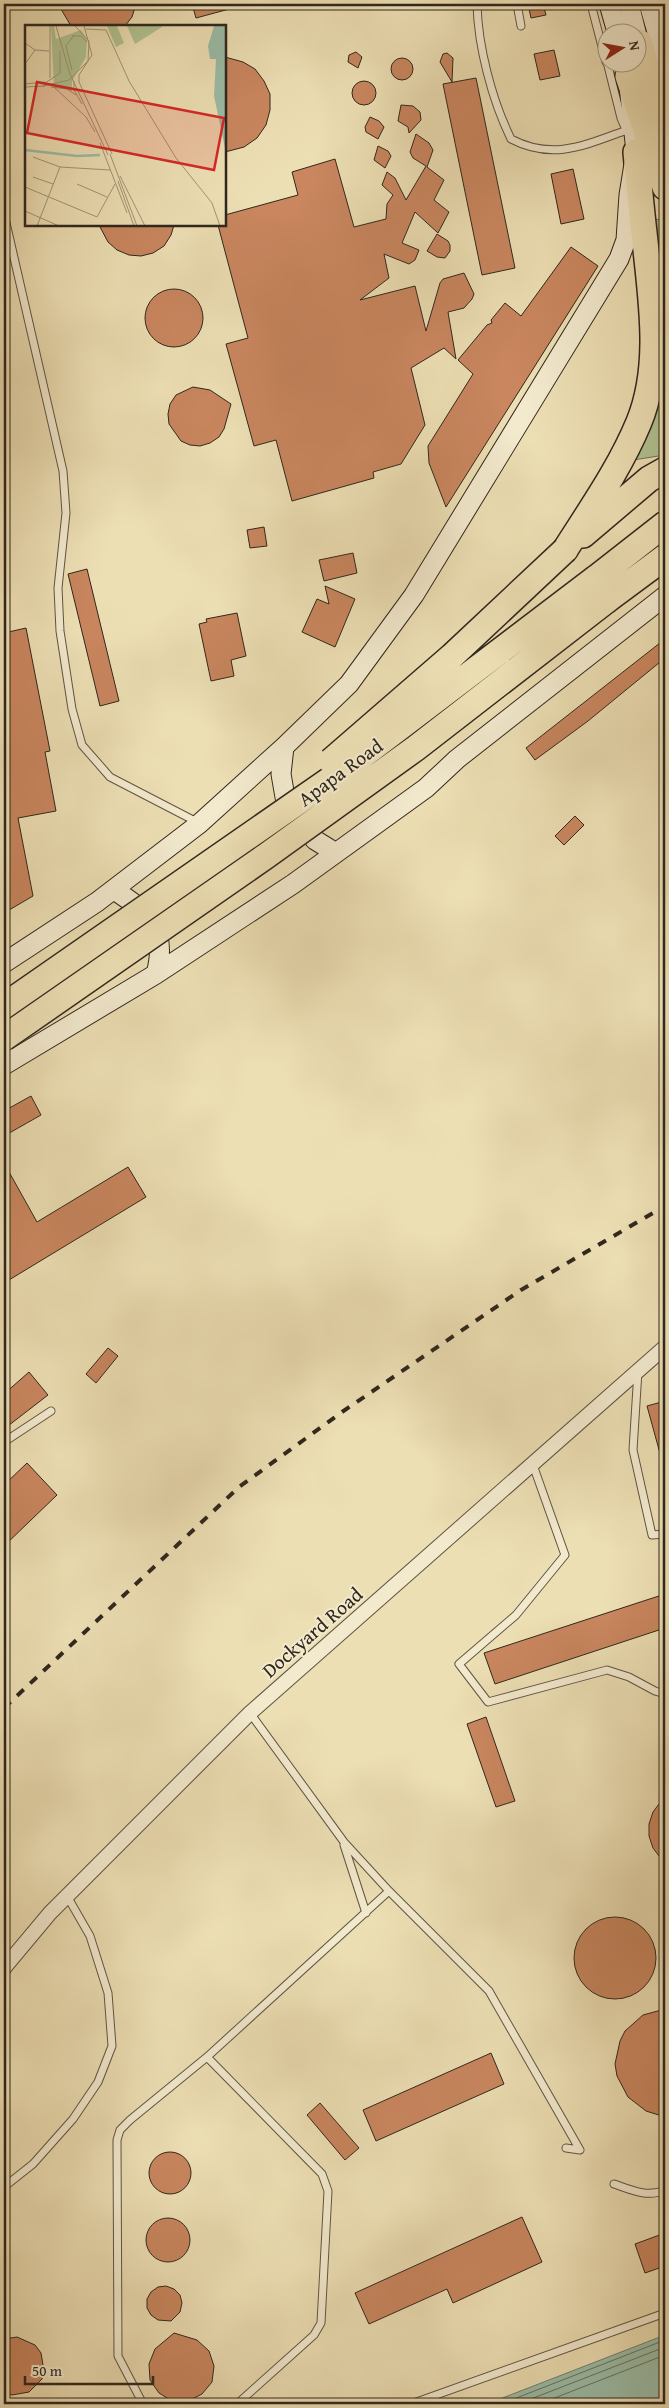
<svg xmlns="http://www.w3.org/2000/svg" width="669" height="2408" font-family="'Gentium Book Plus',serif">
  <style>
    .green { fill: #b1c392; stroke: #707558 }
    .water { fill: #9bbda7; stroke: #708170 }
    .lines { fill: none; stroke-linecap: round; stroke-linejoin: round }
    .shore { stroke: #657262; stroke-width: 1 }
    .building { fill: #c9865f; stroke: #2f271e }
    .lane-casing { stroke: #5e5544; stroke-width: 9 }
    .street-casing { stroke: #5e5544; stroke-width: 16 }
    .secondary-casing { stroke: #2f271e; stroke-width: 21 }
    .highway-casing { stroke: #2f271e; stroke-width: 28 }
    .lane { stroke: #f3eace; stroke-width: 7 }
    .street { stroke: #f3eace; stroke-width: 14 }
    .secondary { stroke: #f3eace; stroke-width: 19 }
    .highway { stroke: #eddfb4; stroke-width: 25 }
    .rail { stroke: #2f271e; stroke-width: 4; stroke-dasharray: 9 9; stroke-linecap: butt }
    .highway-bridge-casing { stroke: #2f271e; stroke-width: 28; stroke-linecap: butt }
    .highway-bridge { stroke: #eddfb4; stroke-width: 25 }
    .labels { text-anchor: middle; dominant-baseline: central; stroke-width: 4; stroke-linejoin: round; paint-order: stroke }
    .street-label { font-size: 20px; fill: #2f271e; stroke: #f3eace }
    .inset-river { fill: none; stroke: #9bbda7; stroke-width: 2.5 }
    .inset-road { fill: none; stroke: #a19578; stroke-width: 1 }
    .view { fill: #d62828; fill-opacity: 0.15; stroke: #d62828; stroke-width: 2.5 }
    .inset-edge { fill: none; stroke: #2f271e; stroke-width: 2.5 }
  </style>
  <rect width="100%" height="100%" fill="#eddfb4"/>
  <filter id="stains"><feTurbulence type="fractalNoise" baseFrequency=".004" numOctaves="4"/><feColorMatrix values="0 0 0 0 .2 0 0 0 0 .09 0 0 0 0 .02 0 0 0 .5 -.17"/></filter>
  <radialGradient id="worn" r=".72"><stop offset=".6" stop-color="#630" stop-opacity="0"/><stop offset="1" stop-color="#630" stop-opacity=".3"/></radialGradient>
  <path class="green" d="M665,219V455L633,460L651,220Z"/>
  <path class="water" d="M665,2335V2404H487Z"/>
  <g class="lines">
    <path class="shore" d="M501,2404L665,2340
      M518,2404L665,2347
      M539,2404L665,2355"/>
  </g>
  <path class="building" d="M58,4H136L132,17L125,26H71Z
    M192,4H232L233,8L196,18Z
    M528,4H543L546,15L531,18Z
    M554,50L560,76L540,80L534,54Z
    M356,52L362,57L358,68L348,62L349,55Z
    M447,53L453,58L452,82L440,62L443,54Z
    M225,57L243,62L255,69L264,81L270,94V110L266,125L257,138L244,147L225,152Z
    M391 69a11 11 0 1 1 22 0a11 11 0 1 1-22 0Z
    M476,78L515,268L482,275L443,84Z
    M352 93a12 12 0 1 1 24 0a12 12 0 1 1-24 0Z
    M401,105L413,106L420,112L421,120L409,133L408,127L398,121Z
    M370,117L379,121L384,127L378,139L366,132L365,127Z
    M416,134L429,143L433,150L427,167L444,180L434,200L449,212L438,233L415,212L402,243L419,250L415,260L409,264L384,254L389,278L360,300L415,286L426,331L440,283L443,279L464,273L474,294L472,299L464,308L448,312L456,359L444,348L411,368L425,425L401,464L373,472L374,478L292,501L276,440L254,446L226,344L248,338L218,225H225V215L298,195L292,172L335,159L354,227L386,219L387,204L393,195L382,185L387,172L395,178L406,200L426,166L413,158L410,152Z
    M378,146L388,151L391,156L385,168L374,160Z
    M573,169L584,219L561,224L551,174Z
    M99,225H174L171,235L164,246L153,253L141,256L129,255L117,250L108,242Z
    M437,234L448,241L450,245V251L445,258L437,257L427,251Z
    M571,247L598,266L446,507L429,463L428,446L473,374L458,360L487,325L492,323L491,320L505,303L521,316Z
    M145 318a29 29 0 1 1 58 0a29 29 0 1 1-58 0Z
    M193,387L210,390L231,404L224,429L219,437L210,443L200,446L190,445L181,441L169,424L168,414L170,404L176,395Z
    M264,527L267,546L250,548L247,530Z
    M353,553L357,573L324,581L319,560Z
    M87,569L119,701L100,706L68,574Z
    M325,586L355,599L335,647L302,632L317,599L329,604Z
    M237,613L246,656L231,660L234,676L211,681L199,624L207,622L206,619Z
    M26,628L50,751L45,752L56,811L18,818L33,896L4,913V633Z
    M665,639V658L588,721L535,760L526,748Z
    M575,816L584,825L564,845L555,836Z
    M31,1096L41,1115L4,1136V1111Z
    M4,1163L37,1222L128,1167L146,1197L4,1283Z
    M108,1348L118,1356L96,1383L86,1374Z
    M29,1372L48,1395L4,1429V1394Z
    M665,1401V1456L661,1457L647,1406Z
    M27,1463L57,1495L4,1546V1485Z
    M665,1594V1628L495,1684L484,1653Z
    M486,1717L515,1801L496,1807L467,1724Z
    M665,1796V1864L653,1848L649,1836V1824L653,1812Z
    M574 1958a41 41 0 1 1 82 0a41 41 0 1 1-82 0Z
    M665,2009V2117L646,2111L628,2097L617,2076L615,2064L620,2041L625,2031L643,2015Z
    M491,2053L504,2084L376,2141L363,2110Z
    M320,2103L359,2148L345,2160L307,2115Z
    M149 2173a21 21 0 1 1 42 0a21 21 0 1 1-42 0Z
    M522,2217L542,2262L453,2303L447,2289L369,2324L355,2293Z
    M146 2240a22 22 0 1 1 44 0a22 22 0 1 1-44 0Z
    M665,2233V2266L645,2273L635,2244Z
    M166,2286L174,2289L180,2295L182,2303L180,2312L171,2321L158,2320L151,2315L147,2308V2299L151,2292L158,2287Z
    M174,2333L197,2340L209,2351L214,2366L212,2382L202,2394L188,2401H172L159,2393L150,2380L149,2364L155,2349Z
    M17,2337L35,2345L41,2353L44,2371L42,2379L29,2392L12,2395L4,2393V2339Z"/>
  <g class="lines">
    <g class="lane-casing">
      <path id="lane" d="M477,4C478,47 492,100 511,139C553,161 585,145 627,130
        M517,4L521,26
        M591,4L606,62
        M607,62L621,118L627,132
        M4,214L63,471L66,513L58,588L60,631L72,709L82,745L110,777L197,822
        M638,1371L633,1450L652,1535L665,1534
        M4,1442L51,1411
        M533,1465L565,1555L516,1615L459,1664L488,1702L607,1670L629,1677L655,1691L665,1694
        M250,1713L344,1842L389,1891L489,1991L580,2150L566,2148
        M344,1845L366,1913
        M207,2057L322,2174L328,2191L321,2323L314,2335L237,2404
        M614,2184C631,2190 648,2198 665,2190
        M4,2187L33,2164L73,2119L98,2082L112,2046L108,1993L90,1936L67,1896
        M143,2404L118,2356L117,2140L120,2130L130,2120L207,2057L389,1891
        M411,2404L665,2313"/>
    </g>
    <g class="street-casing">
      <path id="street" d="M4,1968L50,1913L250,1713L665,1347"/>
    </g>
    <g class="secondary-casing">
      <path id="secondary" d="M609,4L617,32
        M629,4L636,32
        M649,4L665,60
        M284,747L281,774L285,797L315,840L336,853
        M114,890C149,912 168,930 156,974
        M4,963L97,902L199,824L284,747L349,684L414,595L619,259L626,240L629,195L636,152L628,76L625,62
        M4,1065L156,974L293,884L426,788L457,759L665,596"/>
    </g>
    <g class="highway-casing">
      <path id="highway" d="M639,42L665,124
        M628,76L665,187
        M583,535L649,479L665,470
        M565,550C591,509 620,468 639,422C661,368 652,306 646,250C642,218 639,185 636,152
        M596,578L665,524
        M607,600L665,557"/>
    </g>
    <use href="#lane" class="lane"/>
    <use href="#street" class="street"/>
    <use href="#secondary" class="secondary"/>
    <use href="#highway" class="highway"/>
    <path class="rail" d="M4,1708L239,1487L342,1412L521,1290L665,1206"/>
    <g class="highway-bridge-casing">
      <path id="highway-bridge" d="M331,761L452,656L565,550
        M4,1006L341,772L596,578
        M4,1038L266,856L416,748L607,600"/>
    </g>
    <use href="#highway-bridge" class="highway-bridge"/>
  </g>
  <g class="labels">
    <g class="street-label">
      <text transform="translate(340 772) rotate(-36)">Apapa Road</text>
      <text transform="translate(312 1632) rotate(-41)">Dockyard Road</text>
    </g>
  </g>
  <g transform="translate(25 25)">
    <rect width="201" height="201" fill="#eddfb4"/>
    <path d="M26,1H29L31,14L56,5L62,15L61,32L47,56V66L29,61ZM82,1H92L99,18L91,22ZM102,1H136L137,2L110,19Z" fill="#b1c392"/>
    <path d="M189,1H201V128L189,71L191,34H185L183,21Z" fill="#9bbda7"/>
    <path class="inset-river" d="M0,125L52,131L75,130"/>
    <path class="inset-road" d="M25,1V53M31,1L45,49L83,130M61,4L81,5L104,56L151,133L187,178L195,201M47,11H56L62,17M0,18L10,25L24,26M0,39L10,25M47,45L41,21L49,10M54,50V57L87,129M54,50L67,30L59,1M49,56V65L57,79M0,59L20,57M19,59L35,48V26M18,61L44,55L63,36L64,16L50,1M0,62L20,61M26,62L42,64L51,70M30,63L61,92L70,107M75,118L102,188M85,129L112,201M8,132L35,142L85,145M95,151L120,201M8,152L28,159M93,156L109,201M52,159L82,172M0,162L72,192L90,159M0,186L34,201M12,201L35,142"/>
    <path class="view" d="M12,57L199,93L189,145L2,108Z"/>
    <rect width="201" height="201" class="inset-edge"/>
  </g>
  <rect width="669" height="2408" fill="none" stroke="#eddfb4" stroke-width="20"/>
  <rect x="5" y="5" width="659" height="2398" fill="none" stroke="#2f271e" stroke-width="2.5"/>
  <rect x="10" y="10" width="649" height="2388" fill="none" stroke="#2f271e"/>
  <g transform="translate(622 48) rotate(79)"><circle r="24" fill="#f3eace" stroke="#a59c88"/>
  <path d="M0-4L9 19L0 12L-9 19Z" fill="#8f2418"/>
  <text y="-8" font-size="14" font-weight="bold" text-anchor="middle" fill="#2f271e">N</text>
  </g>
  <path d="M25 2376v8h128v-8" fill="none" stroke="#2f271e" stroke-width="2.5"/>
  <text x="32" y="2376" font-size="15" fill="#2f271e" stroke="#f3eace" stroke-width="4" paint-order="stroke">50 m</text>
  <rect width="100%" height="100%" filter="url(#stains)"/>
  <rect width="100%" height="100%" fill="url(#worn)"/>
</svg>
